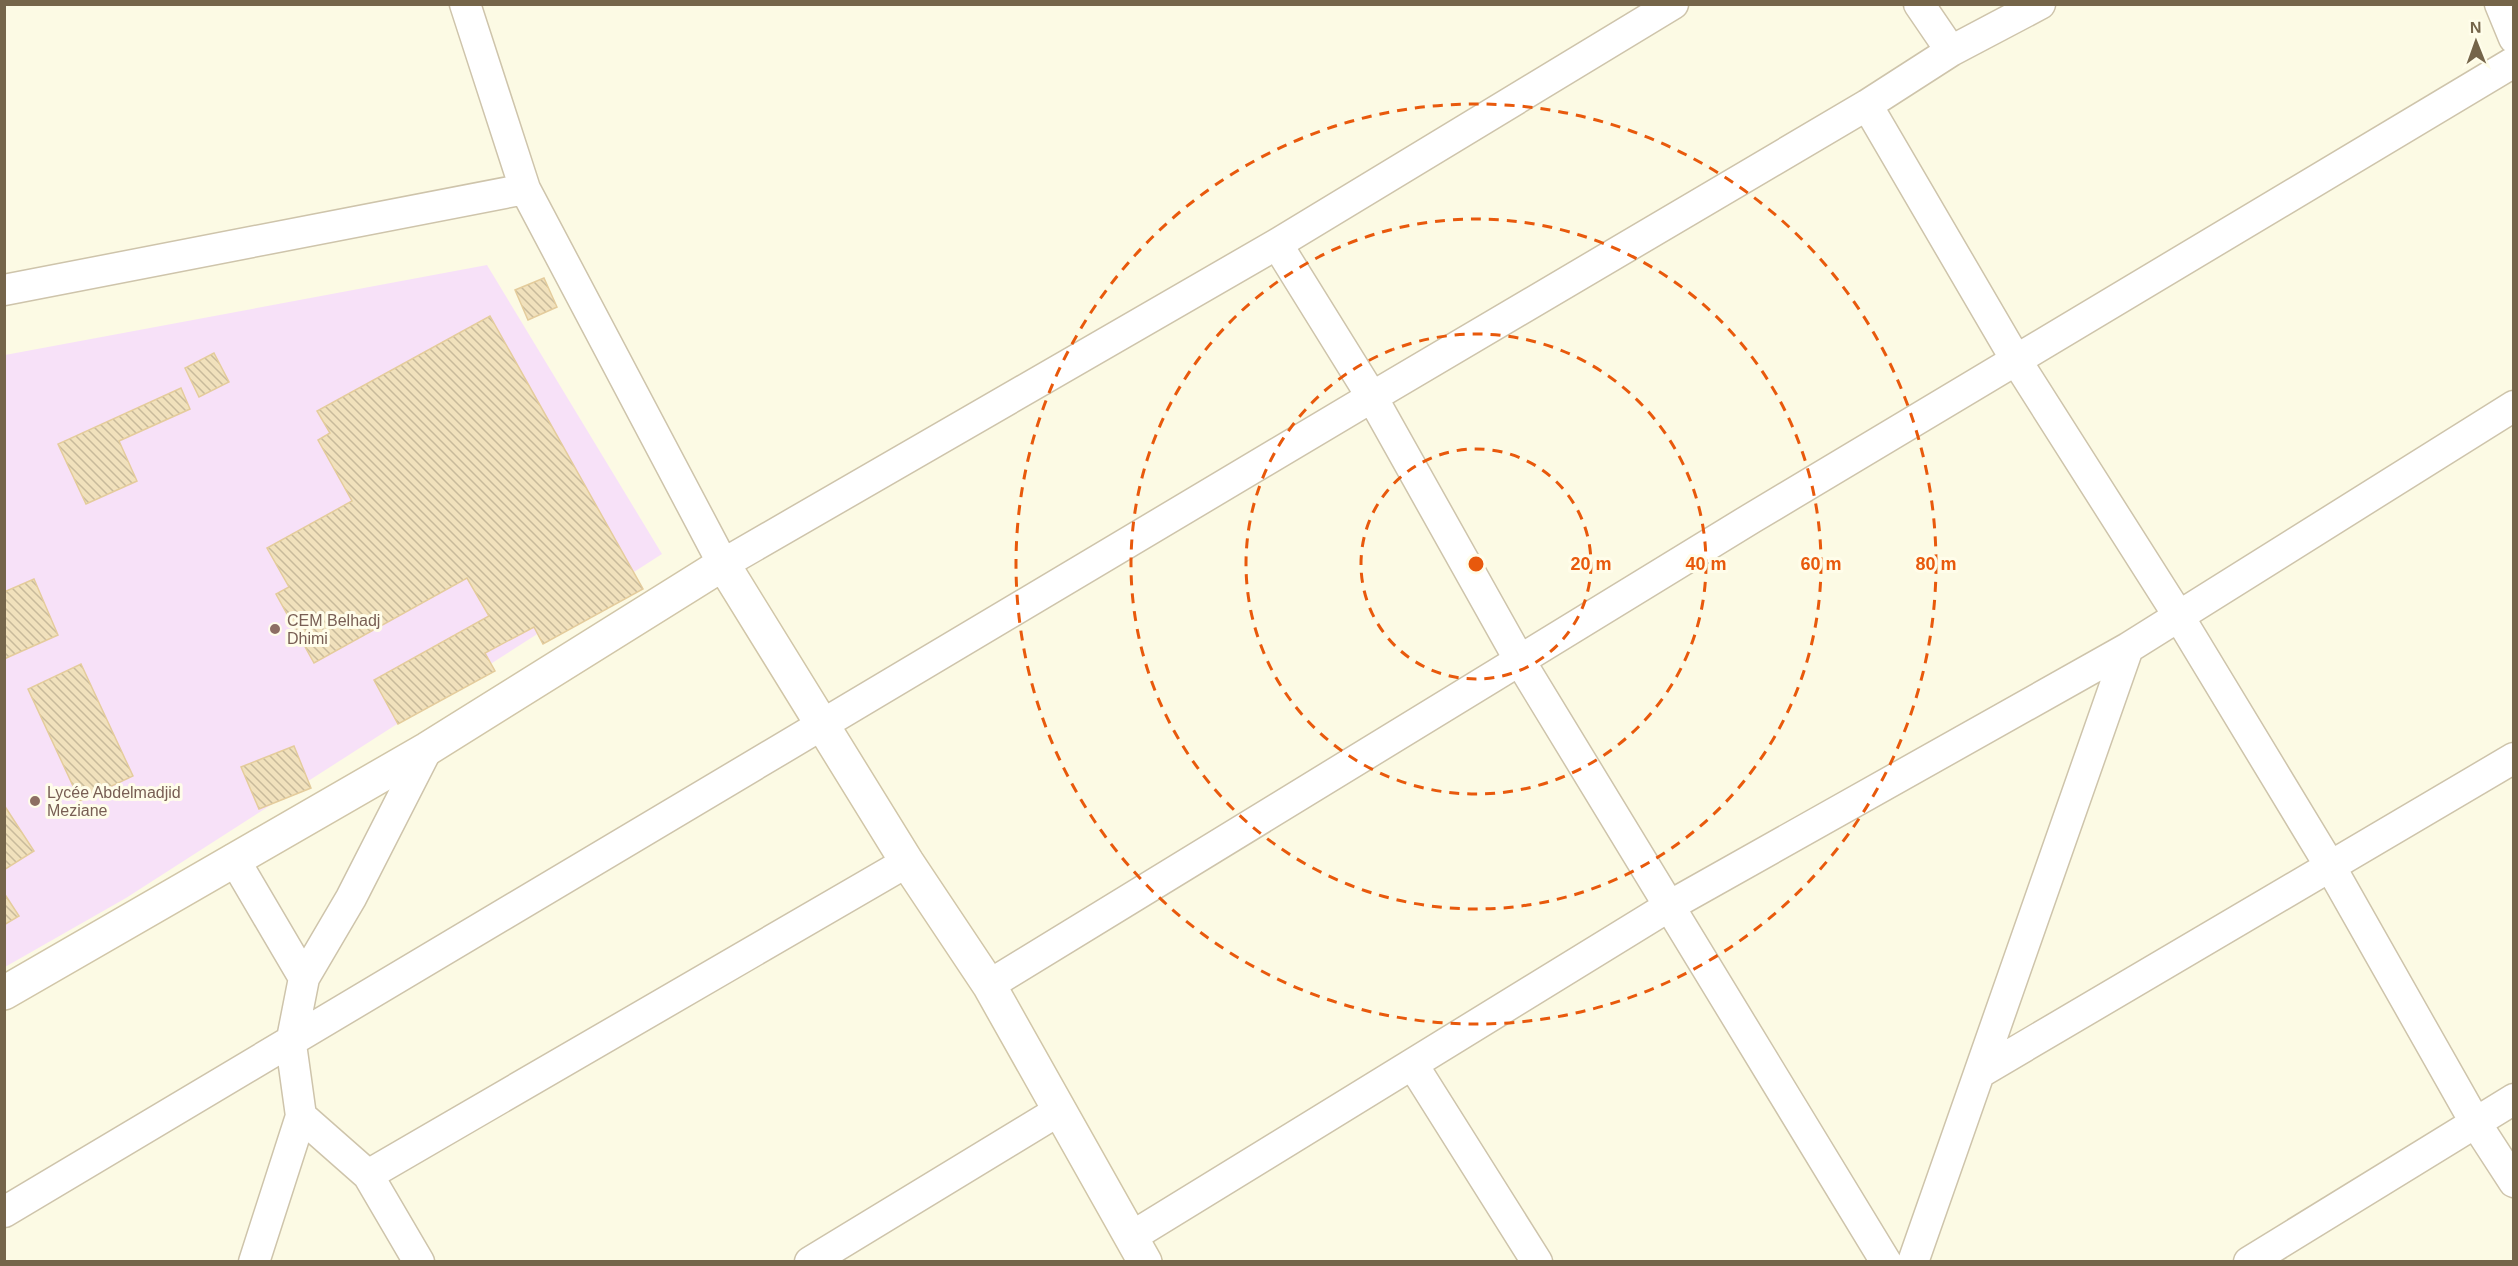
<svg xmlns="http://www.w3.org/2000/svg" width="2518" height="1266" font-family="Arial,sans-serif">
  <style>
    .education { fill: #f7e1f8 }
    .building { fill: url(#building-back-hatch); stroke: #e4cc9c; stroke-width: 1.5 }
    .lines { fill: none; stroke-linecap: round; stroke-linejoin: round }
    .street-casing { stroke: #cec4ab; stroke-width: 33 }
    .secondary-casing { stroke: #d1c6a8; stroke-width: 36 }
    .street { stroke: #fff; stroke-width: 30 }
    .secondary { stroke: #fff; stroke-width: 33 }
    .ring { fill: none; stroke: #e8590c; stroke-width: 3; stroke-dasharray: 10 8 }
    .education-dot { fill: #8d6e63; stroke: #fffdea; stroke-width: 2 }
    .labels { text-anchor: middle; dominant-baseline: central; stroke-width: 6; stroke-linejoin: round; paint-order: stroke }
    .education-label { font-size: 16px; fill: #785e54; stroke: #fffdea; text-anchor: start }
    .centre { fill: #e8590c; stroke: #fffdea; stroke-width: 3 }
    .ring-label { font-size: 18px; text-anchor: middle; font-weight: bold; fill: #e8590c; stroke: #fffdea; stroke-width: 6; stroke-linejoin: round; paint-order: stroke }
  </style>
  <defs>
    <pattern id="building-back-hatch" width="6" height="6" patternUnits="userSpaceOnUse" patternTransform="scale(1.5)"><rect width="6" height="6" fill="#f1e1bc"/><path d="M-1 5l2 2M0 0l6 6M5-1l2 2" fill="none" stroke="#c8ba9b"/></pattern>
  </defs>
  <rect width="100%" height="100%" fill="#fcfae4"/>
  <path class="education" d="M487,265L662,554L126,898L5,967V355Z"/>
  <path class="building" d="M544,278L557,307L528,320L515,290Z
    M490,316L643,589L543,644L534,627L485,653L495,671L398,724L374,680L489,616L467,578L314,663L276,594L289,587L267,548L352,501L318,440L330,433L317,411Z
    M214,353L229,382L199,397L185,368Z
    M181,388L190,409L119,441L137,481L86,504L58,444Z
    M34,579L58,635L4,659V592Z
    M81,664L133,776L80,801L28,689Z
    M294,746L311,788L259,809L241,767Z
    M4,805L34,851L4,870Z
    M4,893L19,916L4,925Z"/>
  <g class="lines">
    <g class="street-casing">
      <path id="street" d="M465,4L525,189L723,564L1277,244L1673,4
        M2500,4L2514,38
        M1951,51L2040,4
        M1867,105L2016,360L2178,615L2330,866L2475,1122L2514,1182
        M1277,244L1372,397L1867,105L1951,51L1919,4
        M4,290L525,189
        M234,859L304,978
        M989,985L1752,518L2514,62
        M1413,1065L1537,1262
        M1981,1072L2514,758
        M301,1116L368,1175L419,1262
        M368,1175L907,862
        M4,1212L1372,397L1520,661L1886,1262
        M1131,1237L1671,905L2128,648L2514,406
        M254,1262L301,1116L291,1044L304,978L351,898L427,749
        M810,1262L1060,1110
        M1913,1262L2128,648
        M2249,1262L2514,1099"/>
    </g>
    <g class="secondary-casing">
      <path id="secondary" d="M4,993L427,749L723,564L907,862L989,985L1145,1262"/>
    </g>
    <use href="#street" class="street"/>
    <use href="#secondary" class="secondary"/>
  </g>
  <g class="ring">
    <circle cx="1476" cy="564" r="115"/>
    <circle cx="1476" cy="564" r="230"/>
    <circle cx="1476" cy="564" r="345"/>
    <circle cx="1476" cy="564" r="460"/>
  </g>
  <g class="education-dot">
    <circle cx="275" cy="629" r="6"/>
    <circle cx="35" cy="801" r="6"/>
  </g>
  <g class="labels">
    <g class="education-label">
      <text x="287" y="620">CEM Belhadj<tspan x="287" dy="18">Dhimi</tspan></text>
      <text x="47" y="792">Lycée Abdelmadjid<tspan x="47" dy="18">Meziane</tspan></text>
    </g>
  </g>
  <circle cx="1476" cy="564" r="9" class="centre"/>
  <g class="ring-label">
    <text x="1591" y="570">20 m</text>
    <text x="1706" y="570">40 m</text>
    <text x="1821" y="570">60 m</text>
    <text x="1936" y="570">80 m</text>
  </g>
  <rect width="2518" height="1266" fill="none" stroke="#75654a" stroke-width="12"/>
  <g transform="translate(2476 42) rotate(359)" stroke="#fffdea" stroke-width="4.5" paint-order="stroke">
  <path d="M0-4.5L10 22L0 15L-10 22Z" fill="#75654a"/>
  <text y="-9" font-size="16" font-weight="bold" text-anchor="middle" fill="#75654a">N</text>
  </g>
</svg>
